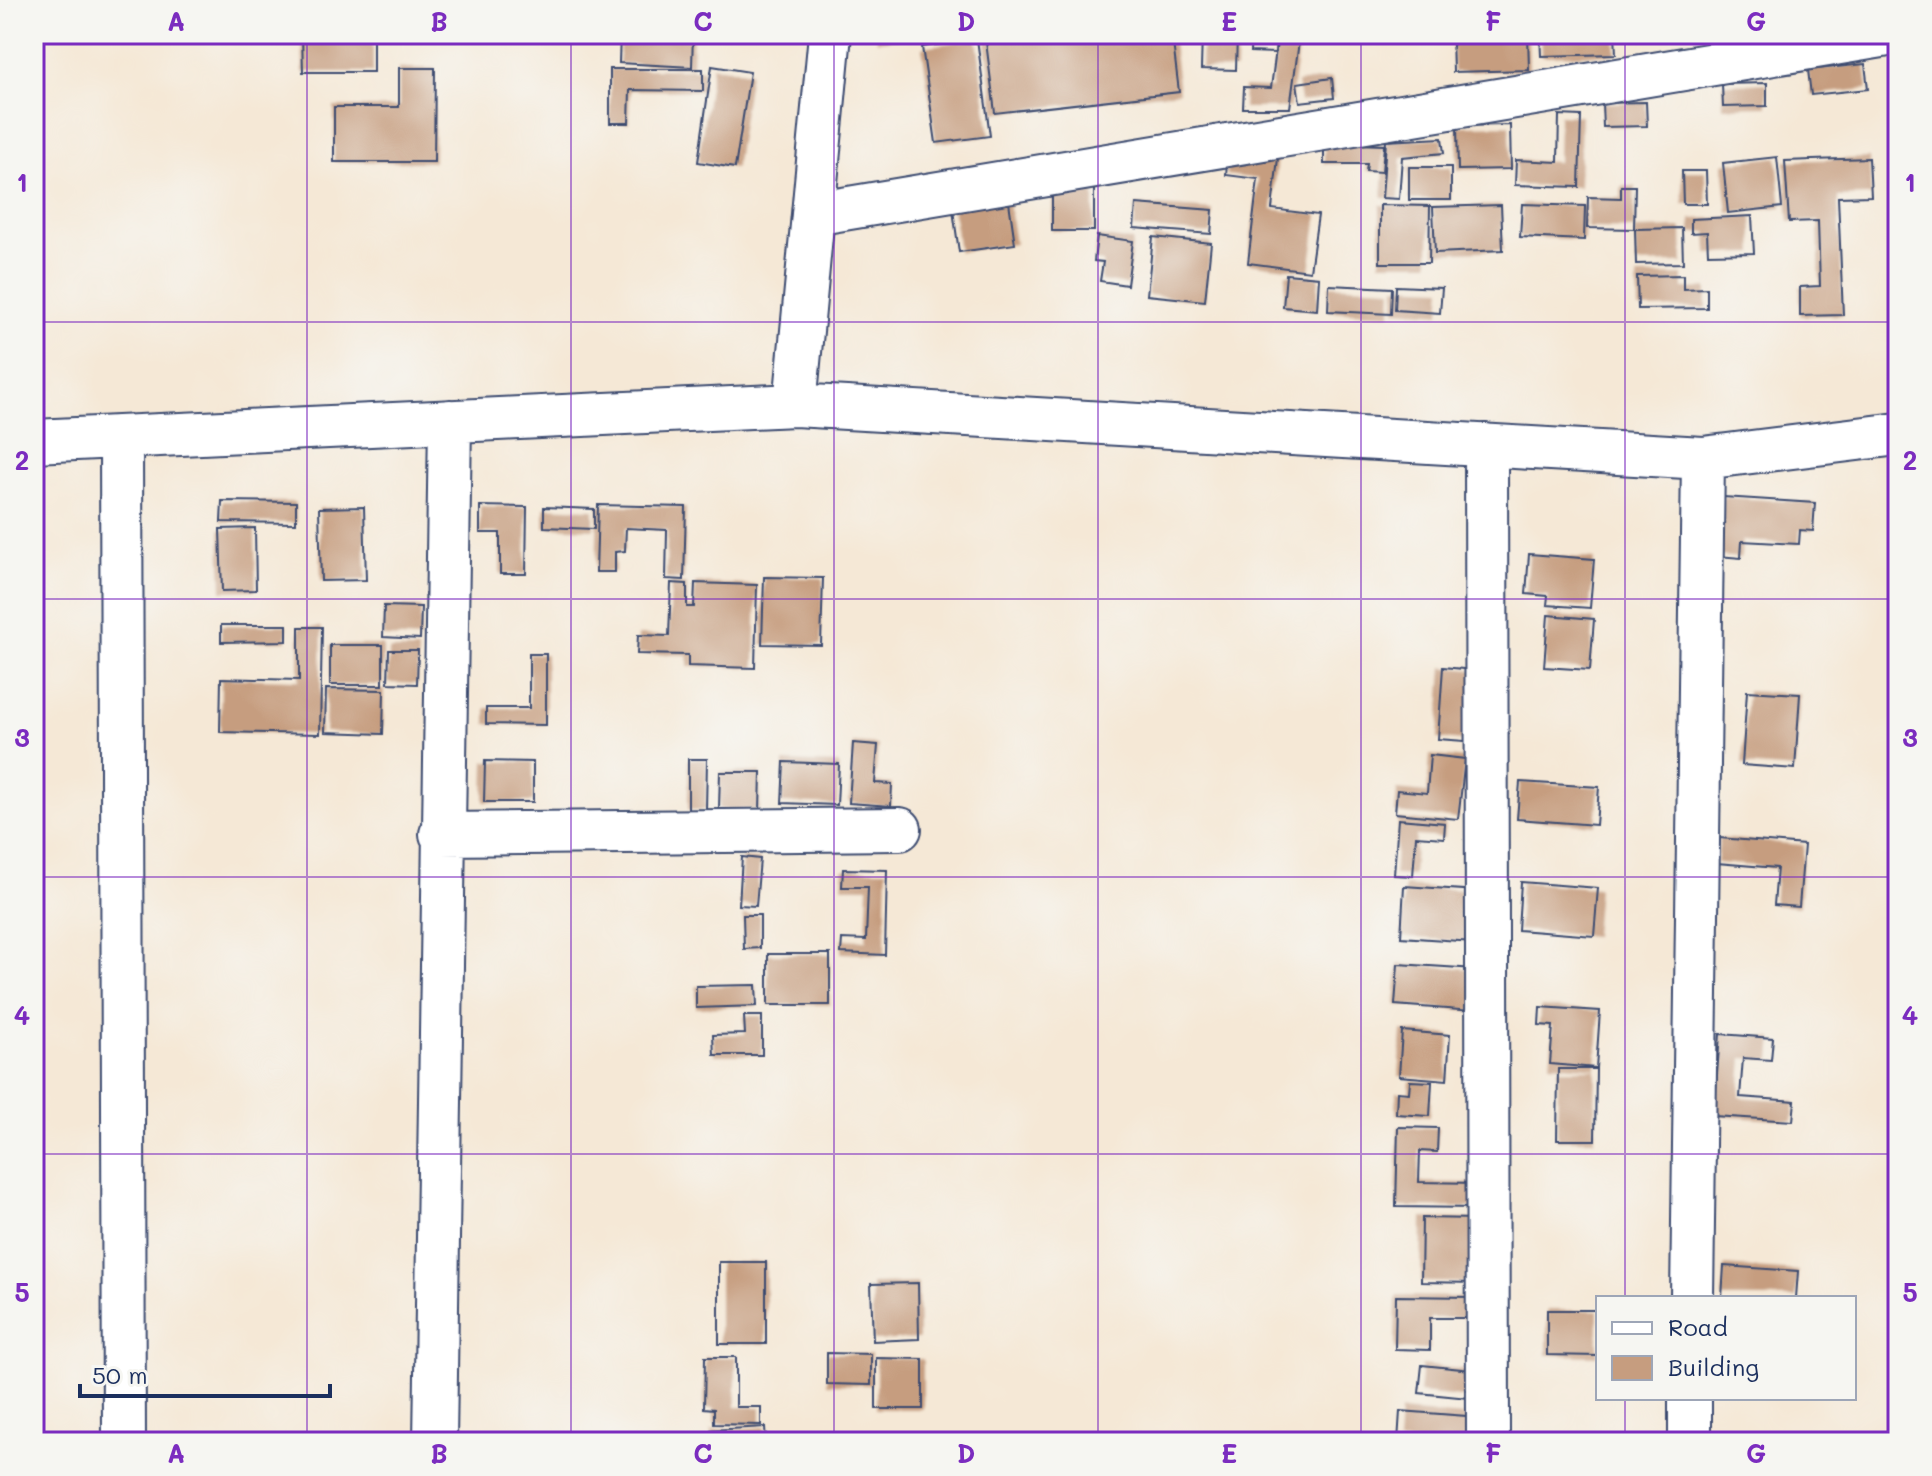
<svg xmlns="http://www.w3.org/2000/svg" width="1932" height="1476" font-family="Mali,sans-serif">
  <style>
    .building { fill: #c69d7f }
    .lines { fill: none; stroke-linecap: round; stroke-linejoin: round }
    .minor-casing { stroke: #3c4b70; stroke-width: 46 }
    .minor { stroke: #fff; stroke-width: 42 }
    .grid { fill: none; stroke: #7b2cbf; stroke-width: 2; stroke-opacity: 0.55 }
    .neatline { fill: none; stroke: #7b2cbf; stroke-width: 3 }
    .grid-label { font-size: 26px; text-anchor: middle; font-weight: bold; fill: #7b2cbf }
  </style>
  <rect width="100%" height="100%" fill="#f6f6f2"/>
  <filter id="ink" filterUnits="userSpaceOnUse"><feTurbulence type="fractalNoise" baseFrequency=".0125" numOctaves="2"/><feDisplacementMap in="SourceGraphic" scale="16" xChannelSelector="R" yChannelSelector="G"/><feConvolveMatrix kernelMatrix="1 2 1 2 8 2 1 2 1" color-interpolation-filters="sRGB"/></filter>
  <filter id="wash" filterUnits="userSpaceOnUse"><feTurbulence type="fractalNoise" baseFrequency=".006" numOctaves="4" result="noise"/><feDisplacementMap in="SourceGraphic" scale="32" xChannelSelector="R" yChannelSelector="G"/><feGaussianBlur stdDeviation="1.8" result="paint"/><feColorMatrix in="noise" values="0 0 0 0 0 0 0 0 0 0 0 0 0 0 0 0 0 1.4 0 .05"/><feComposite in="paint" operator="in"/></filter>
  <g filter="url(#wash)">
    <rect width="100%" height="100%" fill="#f5e8d6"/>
    <g id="blocks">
      <path class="building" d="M302,34H373V72H303Z
        M620,34H693L692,67L619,63Z
        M876,34H919V36L877,41Z
        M985,34H1172L1179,92L995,113Z
        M1202,34H1237L1236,70L1201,69Z
        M1251,34H1276L1275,53L1250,52Z
        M1278,34H1300L1290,108H1243L1244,87L1271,88Z
        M1452,34H1528L1529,70L1453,72Z
        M1540,34H1615L1616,54L1541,56Z
        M977,39L990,136L936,143L922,47Z
        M1865,64L1868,89L1811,95L1808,70Z
        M712,66L750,72L735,168L698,162Z
        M399,68H435L434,162H334V107H399Z
        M610,69H703V91L630,90L629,123H610Z
        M1332,78L1334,98L1300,102L1297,83Z
        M1767,83V106L1723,107L1722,84Z
        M1646,102L1647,126L1603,127L1602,103Z
        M1559,115L1581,116L1579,187L1515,185L1516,160L1558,162Z
        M1510,125L1511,169L1458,170L1457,126Z
        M1442,138L1444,153L1402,157L1399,199L1382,198L1386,141Z
        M1324,143L1384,145L1382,172L1366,171L1367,164H1324Z
        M1228,152L1278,158L1272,209L1318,215L1310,271L1248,263L1258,179L1226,175Z
        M1777,157L1782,207L1728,213L1723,163Z
        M1869,158L1871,196L1838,197L1843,315L1800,316V287L1820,286L1818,221L1789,222L1785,161Z
        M1409,167H1451V200H1409Z
        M1682,171H1706L1707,204H1683Z
        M1621,186H1635L1634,229L1587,228L1588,197L1621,198Z
        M1007,188L1015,244L959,252L951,196Z
        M1094,188V231H1052V189Z
        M1136,204L1213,210L1211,234L1134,228Z
        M1522,204L1585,206L1584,240L1520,237Z
        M1380,205L1430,206L1429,263H1380Z
        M1501,205L1503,250L1435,253L1433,207Z
        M1752,216L1754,253L1708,254L1707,232L1691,233V219Z
        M1682,228L1683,263L1636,264L1635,229Z
        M1097,236L1133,241L1127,285L1100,281L1103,262L1094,261Z
        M1153,237L1211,243L1205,301L1147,295Z
        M1286,274L1319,277L1317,310L1283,307Z
        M1683,275V289L1707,288V308L1638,309L1637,276Z
        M1329,285L1392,288L1391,314L1328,311Z
        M1396,286L1442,288L1440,313L1395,310Z
        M1723,497L1815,503L1813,531L1800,530L1799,544L1742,541L1741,558L1718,556Z
        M222,501L296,502V523L221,522Z
        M598,505L686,507L684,580L666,579L667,530L626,528L625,551L615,552V572H596Z
        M480,506L527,507L526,574H500V533H480Z
        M364,507L366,580L321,581L319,508Z
        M544,507L594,509V529L544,527Z
        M255,528L256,590L222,591L220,529Z
        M1529,554L1594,559L1590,608L1547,605L1548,596L1526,594Z
        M764,577L823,578L821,645L762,644Z
        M671,583L687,584V607H694L695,583L757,585L755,668L688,666V655L637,654L638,635L669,636Z
        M384,606L421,607L420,639L383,637Z
        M1548,615L1594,619L1590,670L1544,667Z
        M221,625H287V641L221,642Z
        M299,627H322L320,734L220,732L221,678L299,680Z
        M330,645H383V685H330Z
        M389,650H418L417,684L388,683Z
        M529,654H546V725L486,724V708H529Z
        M1443,667L1483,671L1478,742L1438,739Z
        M326,689L384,690L383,734L325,732Z
        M1747,691L1800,694L1795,769L1742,765Z
        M853,743L878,745L875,783L892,784L891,806L849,803Z
        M1430,755L1465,759L1458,819L1395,813L1397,790L1427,793Z
        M688,759H707L706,810H688Z
        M485,761L533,762V802H484Z
        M784,762L839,764L837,805L782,803Z
        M720,772H761L760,810L719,809Z
        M1520,782L1599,787L1596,825L1517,819Z
        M1398,819L1445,823L1444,838L1416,836L1413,876L1394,875Z
        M1719,838L1804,845L1799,907L1774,905L1777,868L1717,863Z
        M742,857L760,859L756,906L739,905Z
        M843,869L887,870L885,955L841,953L842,939L866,940L868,887H842Z
        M1521,882L1598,888L1594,936L1518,930Z
        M1404,886L1478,891L1474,942L1401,937Z
        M743,915H760V948L744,949Z
        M768,954H830V1005H768Z
        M1398,964L1476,969L1473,1011L1395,1005Z
        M756,985L757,1006L696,1008V986Z
        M1540,1007L1600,1011L1596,1068L1550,1064L1553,1026L1539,1025Z
        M744,1016H762V1055H714L713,1035L745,1034Z
        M1402,1031L1450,1035L1447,1080L1399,1076Z
        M1720,1034L1773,1038L1771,1060L1743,1058L1740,1097L1795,1101L1793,1121L1714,1116Z
        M1558,1069H1596L1595,1140H1557Z
        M1410,1081L1432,1082L1430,1116L1396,1114L1397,1092L1409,1093Z
        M1398,1127L1438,1128L1437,1152L1420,1151L1419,1182L1478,1183V1208L1396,1207Z
        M1422,1218L1477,1219V1283L1421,1282Z
        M719,1262H766V1344H719Z
        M1724,1266L1798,1271L1796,1298H1722Z
        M918,1283L919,1339L873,1341L871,1284Z
        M1396,1296L1473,1297V1318H1430V1350L1395,1349Z
        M1547,1310H1598V1356L1547,1355Z
        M827,1353L871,1354V1385L827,1384Z
        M705,1357H736V1407H761V1425L714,1424V1409L704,1408Z
        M876,1358L923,1359V1409H876Z
        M1422,1365L1481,1371L1478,1399L1419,1393Z
        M1400,1411L1480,1417L1478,1442H1398Z
        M765,1427L766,1442H712L711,1430Z"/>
    </g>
  </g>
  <g filter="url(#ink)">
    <use href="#blocks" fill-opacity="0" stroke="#3c4b70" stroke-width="2"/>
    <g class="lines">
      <g class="minor-casing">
        <path id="minor" d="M813,214L1894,34
          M795,405L830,34
          M121,437L124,1442
          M34,441L795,405L1703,458L1898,434
          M1486,445L1488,1442
          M441,834L900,829
          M1692,1298L1703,458
          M435,1442L450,421
          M1690,1442V1398"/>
      </g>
      <use href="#minor" class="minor"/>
    </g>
  </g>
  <path class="grid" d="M307,34V1442M571,34V1442M834,34V1442M1098,34V1442M1361,34V1442M1625,34V1298M34,322H1898M34,599H1898M34,877H1898M34,1154H1898M1625,1398V1442"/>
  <rect width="1932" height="1476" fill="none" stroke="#f6f6f2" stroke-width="88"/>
  <rect x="1596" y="1296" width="260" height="104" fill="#f6f6f2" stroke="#9ea6b7" stroke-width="2"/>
  <rect x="1612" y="1322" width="40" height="12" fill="#ffffff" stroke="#9ea6b7" stroke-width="2"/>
  <text x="1668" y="1336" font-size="24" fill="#1b2f5e">Road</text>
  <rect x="1612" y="1356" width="40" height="24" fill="#c69d7f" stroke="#9ea6b7" stroke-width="2"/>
  <text x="1668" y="1376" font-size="24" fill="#1b2f5e">Building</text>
  <path d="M80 1384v12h250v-12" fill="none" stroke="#1b2f5e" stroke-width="4"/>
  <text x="92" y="1384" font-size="24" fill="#1b2f5e" stroke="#f6f6f2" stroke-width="6" paint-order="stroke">50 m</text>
  <rect x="44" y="44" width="1844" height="1388" class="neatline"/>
  <g class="grid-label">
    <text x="176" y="31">A</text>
    <text x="439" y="31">B</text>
    <text x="703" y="31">C</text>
    <text x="966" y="31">D</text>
    <text x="1229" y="31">E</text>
    <text x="1493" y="31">F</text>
    <text x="1756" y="31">G</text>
    <text x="22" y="192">1</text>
    <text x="1910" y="192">1</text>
    <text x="22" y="470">2</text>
    <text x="1910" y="470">2</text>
    <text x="22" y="747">3</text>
    <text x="1910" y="747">3</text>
    <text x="22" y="1025">4</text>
    <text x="1910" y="1025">4</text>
    <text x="22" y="1302">5</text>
    <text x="1910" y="1302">5</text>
    <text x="176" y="1463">A</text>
    <text x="439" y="1463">B</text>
    <text x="703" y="1463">C</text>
    <text x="966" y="1463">D</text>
    <text x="1229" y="1463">E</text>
    <text x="1493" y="1463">F</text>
    <text x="1756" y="1463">G</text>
  </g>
</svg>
